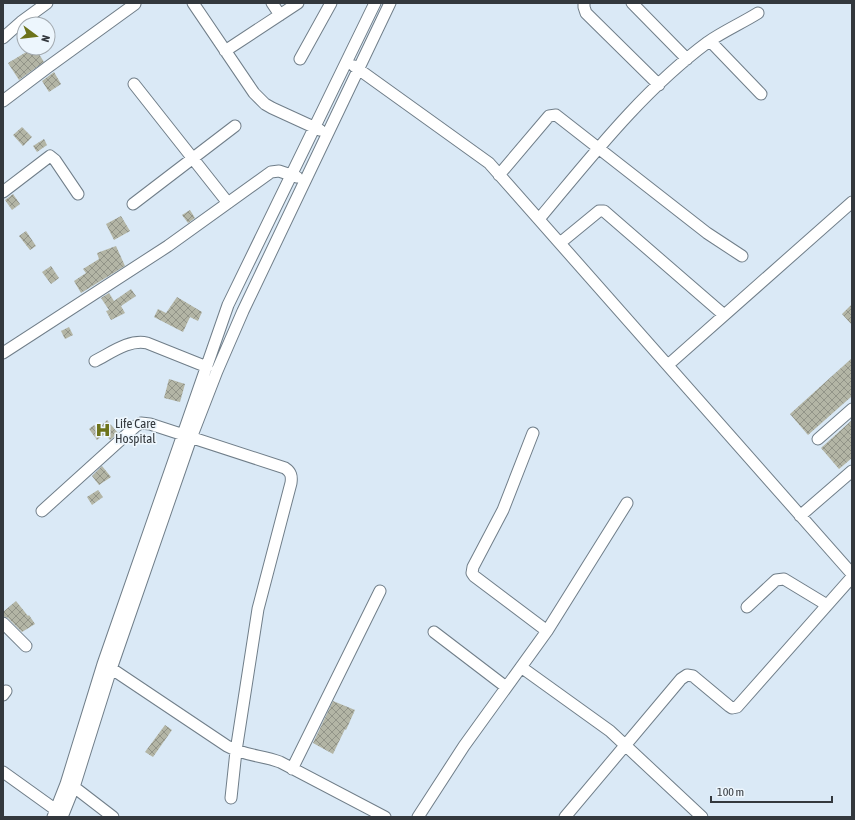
<svg xmlns="http://www.w3.org/2000/svg" width="855" height="820" font-family="'Asap Condensed',sans-serif">
  <style>
    .building { fill: url(#building-cross-hatch) }
    .lines { fill: none; stroke-linecap: round; stroke-linejoin: round }
    .minor-casing { stroke: #707e89; stroke-width: 13 }
    .minor { stroke: #fff; stroke-width: 11 }
    .labels { text-anchor: middle; dominant-baseline: central; stroke-width: 3.5; stroke-linejoin: round; paint-order: stroke }
    .poi-label { font-size: 13px; fill: #33383d; stroke: #edf6fd; text-anchor: start }
  </style>
  <defs>
    <pattern id="building-cross-hatch" width="8" height="8" patternUnits="userSpaceOnUse"><rect width="8" height="8" fill="#b3b5a5"/><path d="M0 0l8 8M0 8l8-8" fill="none" stroke="#929488"/></pattern>
  </defs>
  <rect width="100%" height="100%" fill="#dae9f6"/>
  <path class="building" d="M27,48H35L44,62L19,80L8,63L28,51Z
    M54,72L61,84L49,92L42,81Z
    M22,127L32,137L23,146L13,135Z
    M44,139L47,145L37,152L33,146Z
    M13,194L20,204L12,210L5,200Z
    M190,210L195,218L188,223L182,215Z
    M121,216L130,231L114,240L106,224Z
    M26,231L36,246L30,250L19,236Z
    M116,246L125,266L81,293L74,281L86,273L83,269L99,259L97,253Z
    M51,266L59,278L51,284L42,272Z
    M131,289L136,296L121,306L125,313L111,320L106,311L109,310L101,298L109,293L114,301Z
    M177,297L202,312L198,321L190,317L183,332L154,317L158,309L166,313Z
    M852,304V325L842,314Z
    M69,327L73,335L65,339L61,331Z
    M852,358V396L808,435L790,414Z
    M169,379L185,384L180,402L164,398Z
    M107,420L118,433L110,440L105,434L97,440L89,429L94,425L98,429Z
    M852,420V458L839,469L821,448Z
    M102,466L111,477L99,485L92,476Z
    M98,490L103,497L92,505L87,497Z
    M16,601L28,616L29,615L35,624L22,632L8,618L3,616V612Z
    M333,701L355,710L346,730L345,729L333,754L313,743Z
    M165,725L172,730L153,757L145,752Z"/>
  <g class="lines">
    <g class="minor-casing">
      <path id="minor" d="M193,3L254,93L265,104L272,108L320,130
        M272,3L280,15
        M584,3V7L586,13L659,85
        M632,3L687,59
        M3,38L21,22L47,3
        M710,41L761,94
        M225,51L298,3
        M300,59L331,3
        M354,66L489,163L852,574
        M134,84L228,203
        M3,101L48,67L135,4
        M499,175L549,116L556,115L707,233L742,256
        M3,192L50,156L55,160L78,194
        M133,204L235,126
        M539,219C591,157 642,91 708,42C724,31 742,23 758,13
        M560,243L599,211H604L724,315
        M3,353L168,246L271,172L279,171L297,177
        M95,361C111,353 129,339 147,343L207,367
        M668,365L852,202
        M533,433L503,510L473,567L472,573L474,576L547,631
        M818,439L852,409
        M42,511L136,426L141,423L150,424L285,468C291,472 292,476 291,483L258,609L236,751L231,798
        M800,516L852,471
        M747,607L776,580L784,579L827,605
        M3,623L26,646
        M434,632L506,687
        M106,665L227,746C245,756 261,755 280,762L385,817
        M521,667L610,731L702,817
        M3,695L6,691
        M292,769L380,591
        M3,772L56,810
        M74,787L113,817
        M53,817L66,784L103,664L228,305L375,3
        M62,817L74,787L111,669L191,438L217,371L243,311L390,3
        M418,817L464,746L547,631L627,503
        M565,817L681,679L687,675L693,676L729,706L732,708L737,707L852,577"/>
    </g>
    <use href="#minor" class="minor"/>
  </g>
  <defs>
    <g id="hospital-bare" transform="scale(1.2)"><path d="M-5-5h3v3.5h4V-5h3V5h-3V1.5h-4V5h-3Z" fill="#6d731a" stroke="#edf6fd" stroke-width="2.5" paint-order="stroke"/></g>
  </defs>
  <g fill-rule="evenodd">
    <use href="#hospital-bare" x="103" y="430"/>
  </g>
  <g class="labels">
    <g class="poi-label">
      <text x="115" y="423">Life Care<tspan x="115" dy="15">Hospital</tspan></text>
    </g>
  </g>
  <rect width="855" height="820" fill="none" stroke="#33383d" stroke-width="8"/>
  <g transform="translate(36 36) rotate(105)"><circle r="19" fill="#edf6fd" stroke="#a3aab0"/>
  <path d="M0-3L7 15L0 10L-7 15Z" fill="#6d731a"/>
  <text y="-6" font-size="11" font-weight="bold" text-anchor="middle" fill="#33383d">N</text>
  </g>
  <path d="M711 796v6h121v-6" fill="none" stroke="#33383d" stroke-width="2"/>
  <text x="717" y="796" font-size="12" fill="#33383d" stroke="#edf6fd" stroke-width="3" paint-order="stroke">100 m</text>
</svg>
